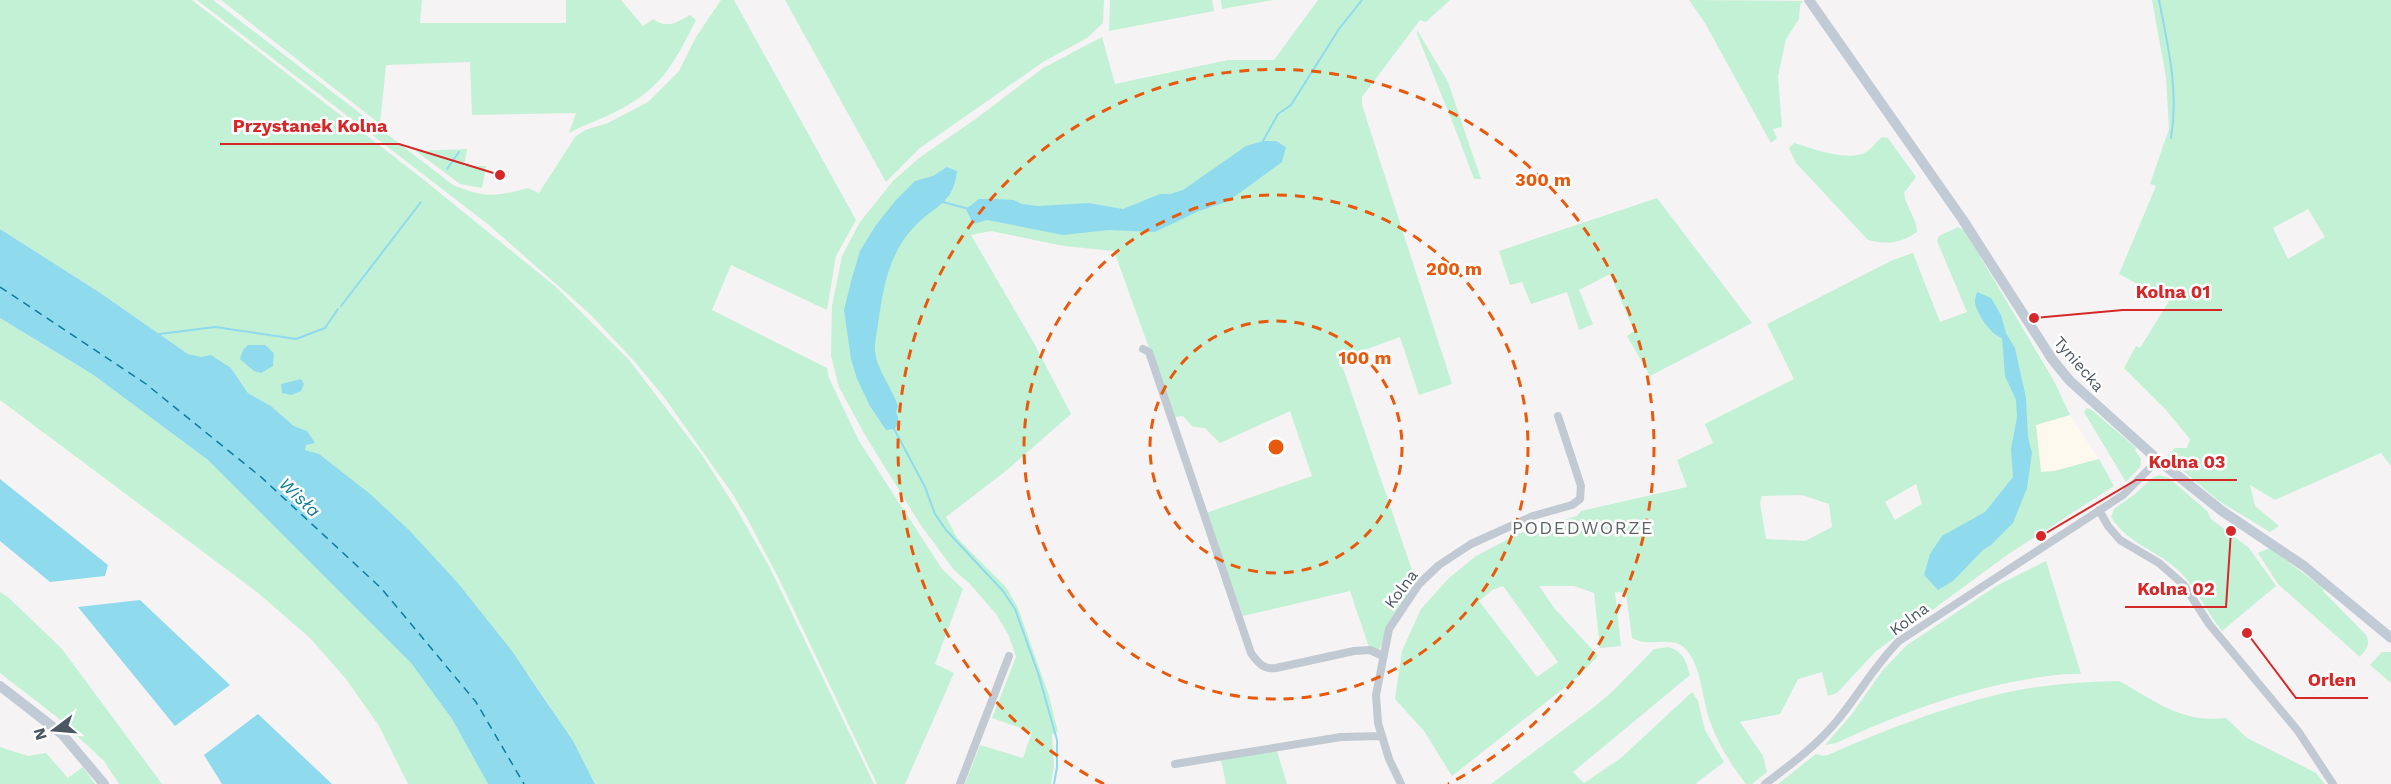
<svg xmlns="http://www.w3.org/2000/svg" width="2391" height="784" font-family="'Work Sans',sans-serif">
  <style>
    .commercial { fill: #fdf9ef }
    .green { fill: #c3f1d5; fill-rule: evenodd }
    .water { fill: #90daee }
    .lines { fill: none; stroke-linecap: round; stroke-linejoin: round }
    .stream { stroke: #90daee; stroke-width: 2 }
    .ferry { stroke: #0c7c9b; stroke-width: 1.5; stroke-dasharray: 8 6; stroke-linecap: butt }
    .street { stroke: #c1cad2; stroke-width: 8 }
    .secondary { stroke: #c1cbd6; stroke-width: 10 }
    .ring { fill: none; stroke: #e8590c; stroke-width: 3; stroke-dasharray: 10 8 }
    .labels { text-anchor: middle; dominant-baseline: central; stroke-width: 5; stroke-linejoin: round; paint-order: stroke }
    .street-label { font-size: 16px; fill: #4a5661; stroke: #fff }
    .water-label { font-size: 18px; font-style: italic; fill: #0c7c9b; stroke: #fff }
    .neighbourhood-label { font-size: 18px; letter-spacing: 1.5px; fill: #5f6368; stroke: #fff }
    .centre { fill: #e8590c; stroke: #fff; stroke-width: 3 }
    .ring-label { font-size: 18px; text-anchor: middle; font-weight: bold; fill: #e8590c; stroke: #fff; stroke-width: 5; stroke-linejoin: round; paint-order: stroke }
    .leader { fill: none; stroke: #d62828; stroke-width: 2 }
    .callout-dot { fill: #d62828; stroke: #fff; stroke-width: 2 }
    .callout-label { font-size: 18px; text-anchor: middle; font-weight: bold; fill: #d62828; stroke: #fff; stroke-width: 5; stroke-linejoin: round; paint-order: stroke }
  </style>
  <rect width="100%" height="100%" fill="#f5f3f3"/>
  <path class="commercial" d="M2070,415L2099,459L2054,471L2041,473L2036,425Z"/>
  <path class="green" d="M0,0H192L424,180L556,287L629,360L702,455L737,510L769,566L874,784H595C563,721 523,664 478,609C439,562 399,516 350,479C334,468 322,455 304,450L307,431L294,426L271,406L248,393L231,368L188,354L99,292L0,229Z
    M197,0H213L453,185C485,198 496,197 528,188L539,193L575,137L585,130L608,123L648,102L679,71L696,37L721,0H734L856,220L836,256L827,310L731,265L712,310L827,368L829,378L859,441L942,569L963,589L935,664L954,673L905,784H877L779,579L748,520L732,493L664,397L635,362L590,314L489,225Z
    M221,0H422L420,23H566V0H621L643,26L653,19C667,29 676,23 690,15L696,20C672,67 661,90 611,114C597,121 583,125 569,133L576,113L472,115L470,62L386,65L380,124Z
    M785,0H1104L1103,23L1087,38L1043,62L920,148L886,182Z
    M1110,0H1212L1214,11L1109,31Z
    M1221,0H1273L1222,9Z
    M1318,0H1450L1426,22L1420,20L1362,97V105L1452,384L1419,395L1400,337L1340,359L1416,582L1379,650L1369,647L1350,591L1243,616L1206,513L1312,476L1290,411L1220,443L1205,428L1193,427L1183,416L1174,417L1114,251L1064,246L991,231L971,235L1035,345L1071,414L1007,470L946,517L957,538L1006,587L1018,608L1049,696L1058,732L1052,734L1054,766L1051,784H965L980,745L1023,758L1032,732L992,718L1016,657L1009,636L996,614L970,584L954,570L920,524L865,435L839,387L831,356L832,306L842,256L860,222L893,181L919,158L977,118L1043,68L1102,37L1115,84L1228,60H1274Z
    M1689,0L1803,1L1800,5L1799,19L1786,39L1778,76L1782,127L1773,129L1777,138L1771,143L1705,23Z
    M2152,0H2391V466L2381,453L2275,500L2250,485L2255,506L2279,526L2270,532L2219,501L2169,459L2168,455L2175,448H2187L2190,439L2166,410L2124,368L2136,346L2140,348L2169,301L2119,274L2156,186L2150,184L2169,129L2166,77ZM2308,209L2325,237L2288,259L2273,228Z
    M1417,30L1448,82L1481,179H1474L1456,131L1417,34Z
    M1882,137L1888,138L1916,177L1904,193C1906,208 1917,218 1917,232C1901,243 1887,245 1868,240L1796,163L1789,148L1794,143C1815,149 1848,163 1868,151C1873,147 1877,141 1882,137Z
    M467,149L464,166H486L482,188L460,184L416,151Z
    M1657,198L1752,323L1650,376L1627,336L1634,331L1610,274L1579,290L1593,324L1579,330L1567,292L1531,304L1522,282L1510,285L1499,251Z
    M1958,227L1965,231L2054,381L2070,415L2036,425L2041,472L2054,471L2099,459L2114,486L2007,555L1916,622L1904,626L1902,632L1875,652L1837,693L1828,696L1822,672L1798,679L1780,714L1740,722L1763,756L1767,772L1752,784H1746C1732,766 1719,746 1711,724C1702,703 1702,660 1682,646C1672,639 1657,643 1646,642C1641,642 1636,640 1632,638L1626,593L1615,592L1621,646L1600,648L1594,593L1574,586H1539L1555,609L1598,656L1578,677L1452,776L1424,731L1395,699L1402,651L1421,609L1449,578L1476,556L1520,533L1577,516L1581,511L1687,487L1677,460L1713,443L1705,424L1794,379L1767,324L1893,260L1913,253L1940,322L1967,312L1937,241L1939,236ZM1916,484L1922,504L1895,520L1885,502ZM1802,495L1829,504L1832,527L1805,541L1766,539L1760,503L1762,496ZM1503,586L1558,662L1537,677L1479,601L1492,590Z
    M0,318L92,374L208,460L411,663L452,719L488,784H408L379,726L346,679L310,638L257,592L0,400Z
    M2087,408L2092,410L2136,448L2135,450L2141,459L2140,467L2126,482L2084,412Z
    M2159,475L2169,478L2207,511L2211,519L2249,548L2276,586L2222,631C2207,613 2198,590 2181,573C2160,551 2127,544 2111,517L2114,509L2135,494L2152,478Z
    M2270,548L2324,589L2323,591L2366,635C2371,644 2366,650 2360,657L2278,584L2258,553Z
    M2046,561L2081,674C2054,673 2028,679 2002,684C1944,697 1890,718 1836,743L1825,745L1852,714L1882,671L1907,645L1998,585Z
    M0,592L8,597L62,649L162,784H119L104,761L57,717L0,673Z
    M1668,647C1683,651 1686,661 1690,675L1573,772L1584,783L1621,758L1692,692L1698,701L1705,730L1724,762L1695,784H1491L1594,707L1613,691L1654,649Z
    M2382,652H2391V683L2370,665Z
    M2119,681C2157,702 2181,723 2226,718L2247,738L2316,773L2325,784H1778L1816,754L1823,756L1828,755C1882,731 1939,709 1996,695C2036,685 2078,682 2119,681Z
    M0,747L28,756L46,753L68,778L83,767L95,784H0Z
    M1277,751L1287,784H1226L1221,760Z"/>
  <path class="water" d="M1263,141H1276L1286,147L1282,162L1241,192L1226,202L1199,211L1155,232L1109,230L1063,235L987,220L973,224L966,209L979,199H996L1014,200L1022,204L1038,206L1089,203L1123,209L1160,194H1170L1183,190L1246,146Z
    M947,167L957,171C953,204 937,204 917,224C889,251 883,288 878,325C876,337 873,348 877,361C882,377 893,390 898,406L896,412L898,417V425L894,429L886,430L870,406L857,379L851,359L844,310L852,278L860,251L876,225L896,200L915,181L933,176Z
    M0,229L99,292L188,354L201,357L211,355L231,368L248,393L271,406L294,426L307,431L315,443L306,445L305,450L319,454L369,493L409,530L457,582L512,651L573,741L595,784H488L452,719L411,663L208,460L92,374L0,318Z
    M1977,292L1991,298L2001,315L2006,333L2015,348L2026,398L2028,437L2032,453L2027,488L2013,523L1991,545L1983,550L1953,581L1938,590L1924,575L1930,554L1942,536L1985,512L2013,477L2011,449L2017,417L2016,400L2005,376L2002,338C1991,335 1976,313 1975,302C1975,299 1976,295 1977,292Z
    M248,345H265L274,353L273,366L261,373L254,371L240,359L243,350Z
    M301,379L304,384L301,391L291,395L282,393L281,384Z
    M0,479L108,565L105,576L50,582L0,541Z
    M140,600L230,685L175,726L78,607Z
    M258,714L332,784H222L204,755Z"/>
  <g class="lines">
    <path class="stream" d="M2159,0C2168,47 2179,90 2171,138
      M1263,141L1278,114L1291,105L1339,29L1362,0
      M447,169L459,152
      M943,202L969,209
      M341,306L421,202
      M160,334L215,327L296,339L325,328L338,309
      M893,427L925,487L935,514L946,530L1003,591L1015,609L1039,676L1057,740V767L1054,784"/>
    <path class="ferry" d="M0,287L146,384L261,477L381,588L476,702L524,784"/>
    <path class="street" d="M1143,349L1149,352L1251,653C1258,663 1264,670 1276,668L1354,651L1370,650L1383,656
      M2099,510L2108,526L2120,540L2159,563L2184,585L2209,624L2298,731L2333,784
      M1175,764L1341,737L1382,736
      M960,784L1009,656
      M1401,784L1389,759L1378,723L1376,695L1389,629L1419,584L1439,565L1471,544L1533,516L1572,505L1580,499L1581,486L1558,416
      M1765,784C1790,765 1815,747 1836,722C1858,696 1874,666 1899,641L2123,495L2158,460"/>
    <path class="secondary" d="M1809,0L1963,220L2052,359L2070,381L2158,460L2222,511L2304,566L2391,638
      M0,686L62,734L104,784"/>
  </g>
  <g class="ring">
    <circle cx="1276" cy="447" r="126"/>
    <circle cx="1276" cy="447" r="252"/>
    <path d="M1104 784A378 378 0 1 1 1448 784"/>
  </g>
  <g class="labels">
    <g class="street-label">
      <text transform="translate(2079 364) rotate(49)">Tyniecka</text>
      <text transform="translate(1401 589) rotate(-53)">Kolna</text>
      <text transform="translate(1909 619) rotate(-36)">Kolna</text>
    </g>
    <g class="water-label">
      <text transform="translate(300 497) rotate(43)">Wisła</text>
    </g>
    <g class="neighbourhood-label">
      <text x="1583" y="527">PODEDWORZE</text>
    </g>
  </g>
  <circle cx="1276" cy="447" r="9" class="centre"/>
  <g class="ring-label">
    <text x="1543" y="186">300 m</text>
    <text x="1454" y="275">200 m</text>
    <text x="1365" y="364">100 m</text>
  </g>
  <path class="leader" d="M500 175L399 144H220M2034 318L2123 310H2222M2041 536L2136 480H2237M2231 531L2226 607H2125M2247 633L2296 698H2368"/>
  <g class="callout-dot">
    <circle cx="500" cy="175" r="6"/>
    <circle cx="2034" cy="318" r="6"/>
    <circle cx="2041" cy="536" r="6"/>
    <circle cx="2231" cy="531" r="6"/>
    <circle cx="2247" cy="633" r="6"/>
  </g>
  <g class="callout-label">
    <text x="310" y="132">Przystanek Kolna</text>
    <text x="2173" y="298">Kolna 01</text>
    <text x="2187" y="468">Kolna 03</text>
    <text x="2176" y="595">Kolna 02</text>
    <text x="2332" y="686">Orlen</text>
  </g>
  <g transform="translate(54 730) rotate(254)" stroke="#ffffff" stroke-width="4.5" paint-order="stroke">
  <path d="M0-4.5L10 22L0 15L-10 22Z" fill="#4a5661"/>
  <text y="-9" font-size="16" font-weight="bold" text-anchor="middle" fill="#4a5661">N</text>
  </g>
</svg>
